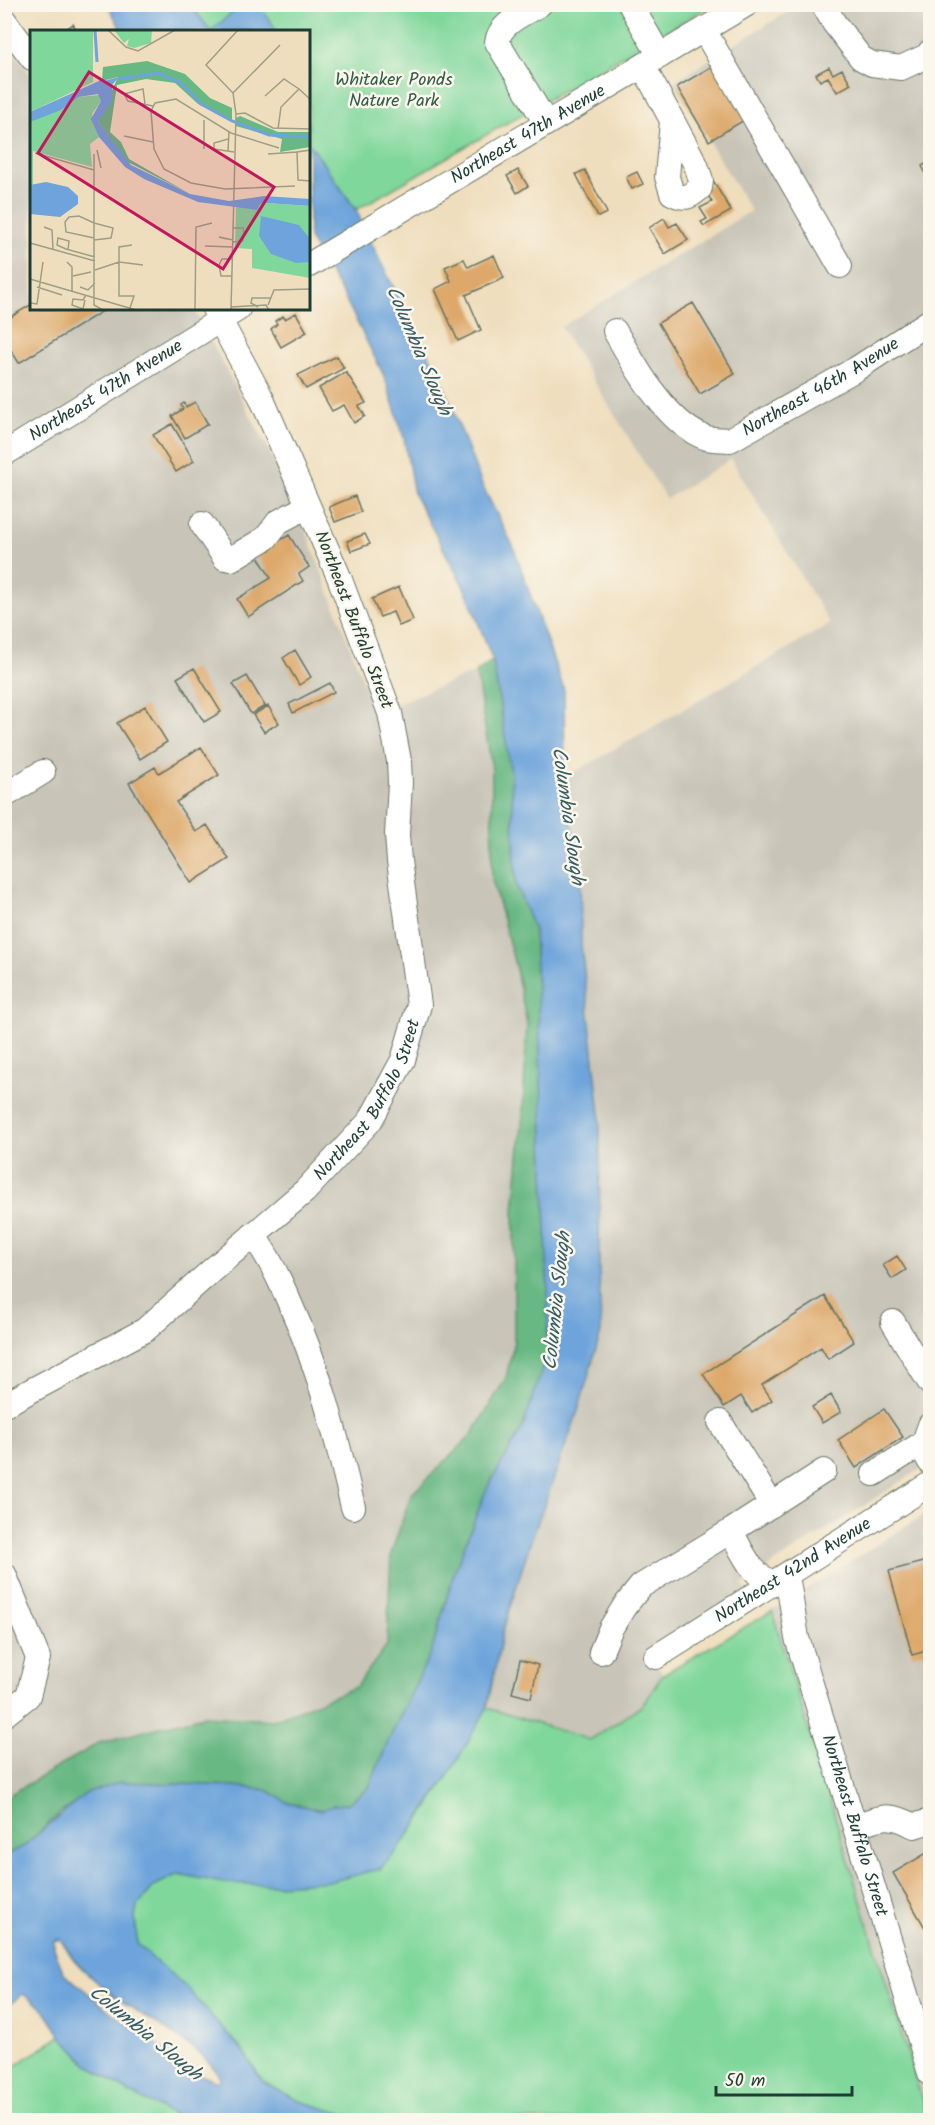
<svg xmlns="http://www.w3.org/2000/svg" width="935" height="2125" font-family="Kalam,sans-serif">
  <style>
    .industrial { fill: #c8c4b8 }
    .green { fill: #80d79b; stroke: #508a68; stroke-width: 1.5 }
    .forest { fill: #68b883; stroke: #447a5c; stroke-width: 1.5 }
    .water { fill: #6ea4db; stroke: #467088; stroke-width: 1.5; fill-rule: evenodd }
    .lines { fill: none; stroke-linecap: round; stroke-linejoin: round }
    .stream { stroke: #6ea4db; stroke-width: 5 }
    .building { fill: #dda86a }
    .minor-casing { stroke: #687564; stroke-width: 26 }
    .minor { stroke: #fff; stroke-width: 24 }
    .labels { text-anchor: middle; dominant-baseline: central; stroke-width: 5; stroke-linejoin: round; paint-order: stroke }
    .park-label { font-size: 18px; fill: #325c49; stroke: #fbf7ec }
    .street-label { font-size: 18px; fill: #1f3d34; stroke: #fbf7ec }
    .water-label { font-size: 20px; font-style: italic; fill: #375c66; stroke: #fbf7ec }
    .inset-river { fill: none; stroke: #6ea4db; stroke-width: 3 }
    .inset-road { fill: none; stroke: #9c9e86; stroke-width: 1.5 }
    .view { fill: #c2185b; fill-opacity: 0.15; stroke: #c2185b; stroke-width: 3 }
    .inset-edge { fill: none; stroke: #1f3d34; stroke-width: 3 }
  </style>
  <rect width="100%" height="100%" fill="#fbf7ec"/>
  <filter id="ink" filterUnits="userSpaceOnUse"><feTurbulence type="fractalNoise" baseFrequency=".0167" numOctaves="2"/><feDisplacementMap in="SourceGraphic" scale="12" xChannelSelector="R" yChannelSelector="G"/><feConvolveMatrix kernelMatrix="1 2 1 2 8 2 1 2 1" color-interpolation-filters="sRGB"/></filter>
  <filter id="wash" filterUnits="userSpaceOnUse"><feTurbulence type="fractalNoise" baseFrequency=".008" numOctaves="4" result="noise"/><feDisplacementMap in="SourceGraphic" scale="24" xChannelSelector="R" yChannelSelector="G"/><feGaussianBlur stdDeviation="1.35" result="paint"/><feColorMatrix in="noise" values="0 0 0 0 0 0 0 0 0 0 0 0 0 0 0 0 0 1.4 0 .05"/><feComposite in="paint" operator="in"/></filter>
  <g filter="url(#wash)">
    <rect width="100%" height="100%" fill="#efdebd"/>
    <path class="industrial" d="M799,5H930V1463L742,1584L751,1599L654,1661L663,1674L643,1705L590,1740L487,1708L503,1630L528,1549L578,1411L601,1332L599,1268L600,1114L581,945L580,874L565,778L830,624L731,459L666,499L561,327L751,211L673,82Z
      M4,38L31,75L32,309H194L292,494L375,712L476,672L492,769V879L515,965L527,1023L523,1114L514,1210V1343L506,1378L472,1435L411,1495L391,1554L387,1646L356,1687L274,1720L203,1716L99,1743L5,1798Z
      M930,1511V2120H928L772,1611Z"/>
    <path class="green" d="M704,4L706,8L356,210L309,143V32L211,31L190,5Z
      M772,1611L928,2120H364L299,2101L263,2082L242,2050L137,1943L135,1917L137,1906L154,1886L178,1874L224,1883L380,1869C424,1822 455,1764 487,1708L590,1740L643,1705L663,1674Z
      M61,2036L87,2064L127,2091L184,2120H5V2072Z"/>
    <path class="forest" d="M493,660L511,774L516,885L534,930L540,1046L548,1296L547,1354L523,1427L487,1489L454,1573L432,1650L389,1740L369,1788L347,1804L334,1805L322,1810L288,1803L267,1790L232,1786L120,1782L62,1811L24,1846L5,1856L4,1798L99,1743L203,1716L274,1720L356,1687L387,1645L391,1554L411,1495L472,1435L506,1378L514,1343V1210L523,1114L527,1023L515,965L492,879V769L476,672Z"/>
    <path class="water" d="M108,5H190L211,31H122Z
      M246,5C263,12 268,14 276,31H211L241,5Z
      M309,143L356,210L379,259L441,378L482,485L513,546L564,690L565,778L580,874L581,945L600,1114L599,1268L601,1332L578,1411L528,1549L503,1630L487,1708L453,1768L397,1851L380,1869L332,1881L278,1885L224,1883L178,1874L154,1886L137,1906L135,1917L137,1943L152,1958L186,1987L242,2050L263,2082L299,2101L364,2120H184L127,2091L87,2064L61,2036L43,2008L23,1994L5,2008V1982L8,1972L4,1964L5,1856L24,1846L85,1794L120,1782L232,1786L267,1790L288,1803L322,1810L334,1805L347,1804L369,1788L389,1740L432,1650L454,1573L487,1488L523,1427L547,1354L548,1296L540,1046L534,930L516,885L511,774L493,661L467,593L414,494L404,438L385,378L344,296L309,238ZM59,1939C67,1946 69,1955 76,1962C86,1973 99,1984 110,1993C138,2015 206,2047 220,2078L218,2082L200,2075L112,2013L63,1972L54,1948V1941Z"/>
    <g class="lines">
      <path class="stream" d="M260,16L271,4"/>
    </g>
    <g id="blocks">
      <path class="building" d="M73,24L78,32H62Z
        M714,65L746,119L709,141L677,87Z
        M829,67L833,74L842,69L851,84L837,92L828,77L820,81L816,74Z
        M930,161V182L922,166Z
        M518,170L528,186L517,193L507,176Z
        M585,170L607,213L598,217L576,174Z
        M637,172L643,184L632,189L626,177Z
        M714,182L731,211L704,226L701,222L707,219L700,208L712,202L704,188Z
        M664,218L669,227L677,223L688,240L665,254L649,228Z
        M494,255L504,278L466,295L481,330L458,341L435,289L451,281L445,267L464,259L468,267Z
        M693,303L735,374L700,394L658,323Z
        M32,304V309H106L19,363L4,339V321Z
        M296,313L307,332L281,347L271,329L277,324L275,321L283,316L285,319Z
        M337,356L344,368L306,389L298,375Z
        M346,372L366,403L359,406L365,416L354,423L344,405L332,411L319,388Z
        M195,402L208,424L185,438L172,416L183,409L181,405L184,403L186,407Z
        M172,424L194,461L176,472L153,435Z
        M355,496L361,512L335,522L329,507Z
        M365,534L370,544L351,551L347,541Z
        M289,535L309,567L299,574L303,581L248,617L237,599L271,578L256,553L278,539L279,541Z
        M399,587L413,620L399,626L393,612L380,617L372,599Z
        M295,650L311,677L299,685L283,658Z
        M194,668L221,712L204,722L177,678Z
        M247,676L265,706L251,714L233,684Z
        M330,683L334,692L293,713L289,704Z
        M145,706L167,742L140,759L117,723Z
        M268,706L279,723L264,732L253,715Z
        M201,747L219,775L176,802L196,832L207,825L229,859L191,883L129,783L155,767L159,773Z
        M897,1256L906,1270L892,1279L883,1265Z
        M825,1296L854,1342L828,1359L821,1347L762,1385L772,1400L752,1413L741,1396L724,1407L703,1374Z
        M831,1395L841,1412L822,1423L812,1407Z
        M884,1409L903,1437L856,1468L838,1440Z
        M930,1560V1650L912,1655L889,1571Z
        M520,1660L538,1665L531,1698L512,1693Z
        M930,1851V1928L927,1931L893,1873Z"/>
    </g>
  </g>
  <g filter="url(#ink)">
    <use href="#blocks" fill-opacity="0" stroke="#687564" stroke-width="1.5"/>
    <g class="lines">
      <g class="minor-casing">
        <g id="minor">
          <path d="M540,4C525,14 500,22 497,42L546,123"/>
          <path d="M630,4L660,56"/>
          <path d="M823,4L834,23L861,58L872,64L901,68L929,55L930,52"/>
          <path d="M4,20L32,58"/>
          <path d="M704,30L840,266"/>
          <path d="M643,66L696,165L701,180L700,188C690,197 685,200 672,193L667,177L672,121"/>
          <path id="s1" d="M309,265L747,4"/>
          <path id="s2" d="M615,331C634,365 668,426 707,438C714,440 723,439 730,440L856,369L930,321"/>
          <path id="s3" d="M4,454L238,309"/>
          <path d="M202,524L225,558L231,559L266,538L278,522L308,506"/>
          <path d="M4,796L43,772"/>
          <path d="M253,1235C268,1255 278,1276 288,1299C319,1367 336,1435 353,1507"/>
          <path d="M893,1322L930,1383"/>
          <path id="s4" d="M4,1405L145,1330L211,1271L305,1191L370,1121L403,1060L419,1005L399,861L397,835L400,783L399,761L390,713L339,577L261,397L214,309"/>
          <path d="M720,1422L772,1505"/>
          <path d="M922,1448L930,1425"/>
          <path d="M874,1474L918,1446L922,1448L930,1462"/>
          <path d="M4,1574L38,1658L28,1696L4,1715"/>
          <path id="s5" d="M787,1575L797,1638L930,2073"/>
          <path d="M775,1583C751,1577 742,1551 731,1531L824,1471"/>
          <path d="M601,1652L611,1628L624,1607L641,1586L731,1531"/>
          <path id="s6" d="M656,1657L930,1484"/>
          <path d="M855,1826C881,1817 889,1812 914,1826L930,1821"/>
        </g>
      </g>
      <use href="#minor" class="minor"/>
    </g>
  </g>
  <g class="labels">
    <g class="park-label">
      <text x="394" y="80">Whitaker Ponds<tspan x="394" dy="21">Nature Park</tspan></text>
    </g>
    <g class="street-label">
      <text stroke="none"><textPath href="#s1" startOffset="255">Northeast 47th Avenue</textPath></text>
      <text stroke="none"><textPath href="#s2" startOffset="272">Northeast 46th Avenue</textPath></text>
      <text stroke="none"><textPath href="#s3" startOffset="120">Northeast 47th Avenue</textPath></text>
      <text transform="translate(353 620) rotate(69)">Northeast Buffalo Street</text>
      <text stroke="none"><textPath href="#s4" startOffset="484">Northeast Buffalo Street</textPath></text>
      <text stroke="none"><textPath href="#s6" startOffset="162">Northeast 42nd Avenue</textPath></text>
      <text stroke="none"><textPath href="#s5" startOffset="260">Northeast Buffalo Street</textPath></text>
    </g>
    <g class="water-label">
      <text transform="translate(418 351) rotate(67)">Columbia Slough</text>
      <text transform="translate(567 816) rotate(82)">Columbia Slough</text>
      <text transform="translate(558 1301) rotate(-84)">Columbia Slough</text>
      <text transform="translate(145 2034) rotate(39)">Columbia Slough</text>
    </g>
  </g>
  <g transform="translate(30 30)">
    <rect width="280" height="280" fill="#efdebd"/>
    <path d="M0,0H63V52L0,82ZM84,0H122L121,13L104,18L97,16L99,9L94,13ZM70,65L71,71L62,84L69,107L60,114L62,137L3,121V155H0V92L48,67ZM237,173L280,176V248L222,238V219L205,218L206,177Z" fill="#80d79b"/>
    <path d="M117,31L155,44L180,68L202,78V92L168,74L145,53L116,49L87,55L80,102L91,112L99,129L160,164L96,131L68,92L88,47L72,51L73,37ZM210,86L248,102H280V117L250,122L252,109L206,96V88Z" fill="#68b883"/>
    <path d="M70,47L74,51L89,47L82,55V71L68,92L101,135L160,164L199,171L234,166L280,169V176L237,173L230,174L227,180L168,172L114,149L95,137L69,107L61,89L71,71L68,64L48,67L31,80L0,92V82L69,51ZM16,152L38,157L48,166V174L30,187L0,184V155ZM231,186L269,195L280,209V232L266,233L241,224L229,206Z" fill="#6ea4db"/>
    <path class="inset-river" d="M65,0L67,32M88,49L128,43L151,53L171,74L202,91L239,105L281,107"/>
    <path class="inset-road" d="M78,0L96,17L108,21L145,0M203,63L250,15M235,66L254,49L269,59M115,74L113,59L94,64L98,71L123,76M206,84L203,63L176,35L208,0M206,84L215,83L243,98L281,99M248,99L251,77L269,59L281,70M94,106L123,112M198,109L184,113V119L204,122M249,118L201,103L146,69L125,73L121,81L124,119L134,139L161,153L195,159L265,156M174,119V90M67,120L71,138M281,120L267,122L268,150L281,151M198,121L199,102M5,123L64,140M64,124V275L73,280M238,124L267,122M64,193L49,186L39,187L35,192L36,202L64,208M64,193L83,198L81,208L64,210M14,197L22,200L23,219M197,209L189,207L203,210M203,212L213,211L214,204L213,198H203M0,213L65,231M175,216L203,217M36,219L27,215L28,208L39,211L38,220M36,219L65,227M37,232L42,237V261M65,240L89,232L113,235M43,246L61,242M202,246H191L189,235L192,229H203M0,249L106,280M7,257L32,265M50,257L58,260L65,253M55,270L53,279L42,275L43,269L53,270L56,265M0,273L7,274L13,232M238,275L244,260L280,259M201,277L236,275L239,280M228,277L221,273L222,268H241M100,278L104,266H89V217L102,215M165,280L166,197L182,193M201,280L206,84"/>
    <path class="view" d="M59,42L244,157L193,239L8,123Z"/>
    <rect width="280" height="280" class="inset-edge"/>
  </g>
  <rect width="935" height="2125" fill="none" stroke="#fbf7ec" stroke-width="24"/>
  <path d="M716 2086v9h136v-9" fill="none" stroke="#1f3d34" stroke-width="3"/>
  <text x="725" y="2086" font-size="18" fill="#1f3d34" stroke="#fbf7ec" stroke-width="4.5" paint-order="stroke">50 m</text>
</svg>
